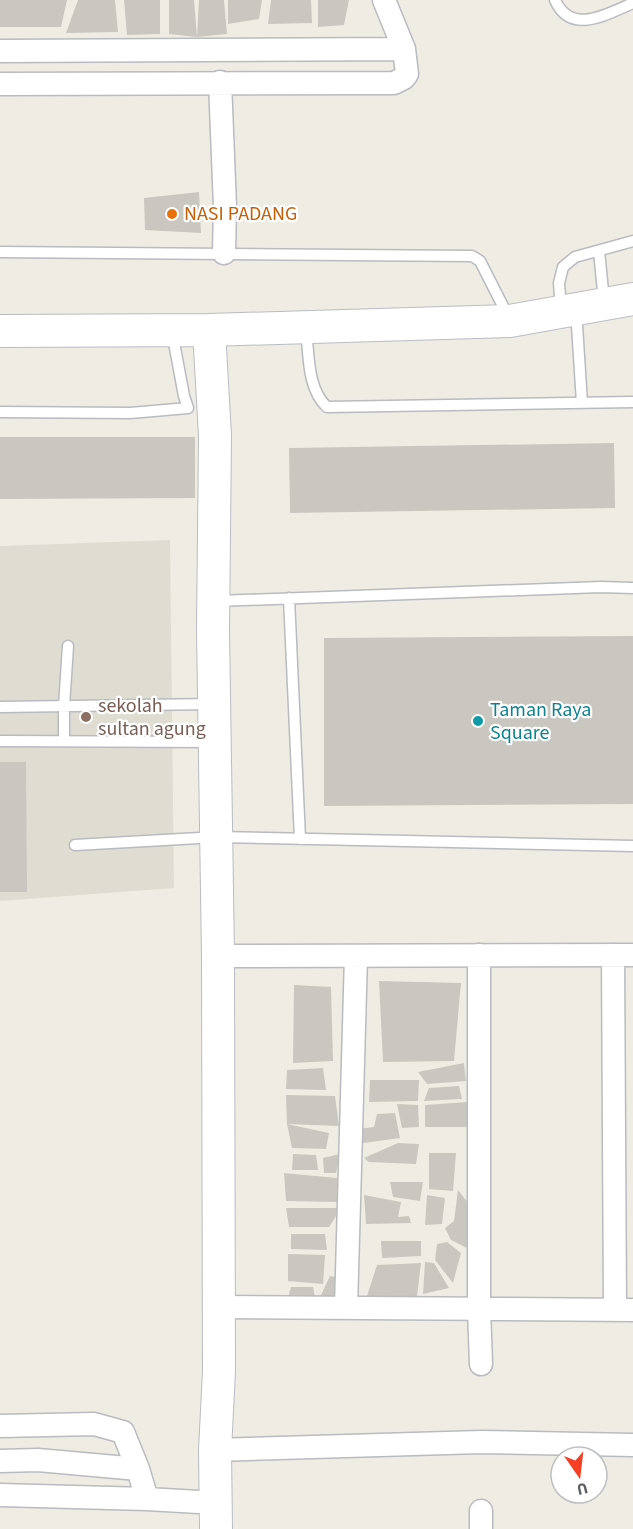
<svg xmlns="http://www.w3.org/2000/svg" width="633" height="1529" font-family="'Source Sans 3',sans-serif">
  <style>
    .education { fill: #dfddd2 }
    .building { fill: #cac7c0 }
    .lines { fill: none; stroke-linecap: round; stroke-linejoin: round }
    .lane-casing { stroke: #b8bbc0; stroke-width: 13 }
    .street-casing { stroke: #b8bbc0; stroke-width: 25 }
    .secondary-casing { stroke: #b9bcc3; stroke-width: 34 }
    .lane { stroke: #fff; stroke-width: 10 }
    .street { stroke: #fff; stroke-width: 22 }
    .secondary { stroke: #fff; stroke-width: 32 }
    .food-dot { fill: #e8710a; stroke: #fff; stroke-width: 2 }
    .education-dot { fill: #8d6e63; stroke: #fff; stroke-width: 2 }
    .culture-dot { fill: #0f9aa8; stroke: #fff; stroke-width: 2 }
    .labels { text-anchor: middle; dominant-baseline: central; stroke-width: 4.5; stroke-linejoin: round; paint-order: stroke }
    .food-label { font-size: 20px; fill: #c56008; stroke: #fff; text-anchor: start }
    .education-label { font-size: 20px; fill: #785e54; stroke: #fff; text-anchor: start }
    .culture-label { font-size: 20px; fill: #0d838f; stroke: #fff; text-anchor: start }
  </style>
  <rect width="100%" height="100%" fill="#efede3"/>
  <path class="education" d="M170,540L174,888L0,901V546Z"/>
  <path class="building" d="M0,0H67L61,27H0Z
    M78,0H115L118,32L66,33Z
    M124,0H160V34L127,35Z
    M169,0H194L197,37L169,34Z
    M199,0H224L227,34L197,37Z
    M228,0H262L259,19L228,24Z
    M271,0H311L312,23L268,24Z
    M318,0H349L344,25L318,27Z
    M199,192L201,233L145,230L144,198Z
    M0,437H195V498L0,499Z
    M614,443L615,508L290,513L289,448Z
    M633,636V804L324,806V638Z
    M0,762H26L27,892H0Z
    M379,981L461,983L454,1061L383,1062Z
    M294,985L331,987L333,1061L293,1063Z
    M464,1063L466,1081L427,1084L418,1072Z
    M323,1068L326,1090L286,1089L287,1070Z
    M370,1080H419L418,1101L369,1102Z
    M459,1086L462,1099L424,1101L429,1088Z
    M286,1095L335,1096L339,1126L287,1124Z
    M467,1102V1127H425V1105Z
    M397,1104L418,1105L419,1127L402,1128Z
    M395,1113L400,1138L357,1144L358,1129L374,1127L377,1114Z
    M287,1124L329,1133L326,1149L292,1148Z
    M398,1143L419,1144L416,1164L369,1162L364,1158Z
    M429,1153H456L453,1191L429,1189Z
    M293,1154L316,1155L318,1170H292Z
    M340,1154L336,1173H324L323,1158Z
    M284,1173L337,1178L338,1202L286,1201Z
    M390,1182H423L420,1201L393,1197Z
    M458,1190L472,1208L471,1250L451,1240L445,1228L454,1221Z
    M364,1195L401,1202L398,1217L409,1216L411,1223L366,1224Z
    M427,1195L445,1198L442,1224L425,1225Z
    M286,1208H341L329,1227H289Z
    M291,1234H325L327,1250L291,1249Z
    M381,1241H421V1256L382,1258Z
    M447,1242L461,1253L453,1283L435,1260L437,1244Z
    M288,1254L325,1255L323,1284L288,1281Z
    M425,1262L434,1263L449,1288L423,1294Z
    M421,1263L417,1297L367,1296L377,1265Z
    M330,1276L340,1278V1295L320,1297Z
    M291,1287H313L315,1297L288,1298Z"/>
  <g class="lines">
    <g class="lane-casing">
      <path id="lane" d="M555,0C571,36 607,14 633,3
        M599,251L604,301
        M0,252L472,256L480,261L509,318
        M561,309L559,283L563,267L575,257L633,241
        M576,310L582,403
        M306,329C309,354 307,389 327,407L633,402
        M0,412L130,413L188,408L184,396L172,332
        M289,598L300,839
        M217,601L601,587L633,588
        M0,707L213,704
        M0,741L212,742
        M64,741V706L68,646
        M75,845L217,837L633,846"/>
    </g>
    <g class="street-casing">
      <path id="street" d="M0,51L404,49
        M220,82L225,207L224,253
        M0,84L394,83L404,78L407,74L404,49L384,0
        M479,955V1308L481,1364
        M613,955L615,1310
        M218,956L633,955
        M218,1307L633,1310
        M346,1308L356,956
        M0,1426L94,1424L123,1432L138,1469L147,1499
        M215,1450L481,1442L633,1445
        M0,1461L38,1460L138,1469
        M0,1495L147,1499L216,1503
        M481,1511V1529"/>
    </g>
    <g class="secondary-casing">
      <path id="secondary" d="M209,330L215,436L213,630L218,956L219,1371L215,1450L216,1529
        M0,331L209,330L510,321L633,299"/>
    </g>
    <use href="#lane" class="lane"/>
    <use href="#street" class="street"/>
    <use href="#secondary" class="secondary"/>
  </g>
  <circle class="food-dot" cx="172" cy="214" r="6"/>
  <circle class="education-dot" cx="86" cy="717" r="6"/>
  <circle class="culture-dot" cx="478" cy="721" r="6"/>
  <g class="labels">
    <g class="food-label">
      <text x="184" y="214">NASI PADANG</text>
    </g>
    <g class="education-label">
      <text x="98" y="706">sekolah<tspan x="98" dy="23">sultan agung</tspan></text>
    </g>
    <g class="culture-label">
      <text x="490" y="710">Taman Raya<tspan x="490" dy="23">Square</tspan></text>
    </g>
  </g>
  <g transform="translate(579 1475) rotate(166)"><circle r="28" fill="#ffffff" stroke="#bdbfc1" stroke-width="1.5"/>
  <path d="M0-4.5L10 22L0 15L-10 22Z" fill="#f54023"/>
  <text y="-9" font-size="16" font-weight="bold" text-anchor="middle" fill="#5b5f65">U</text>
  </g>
</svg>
